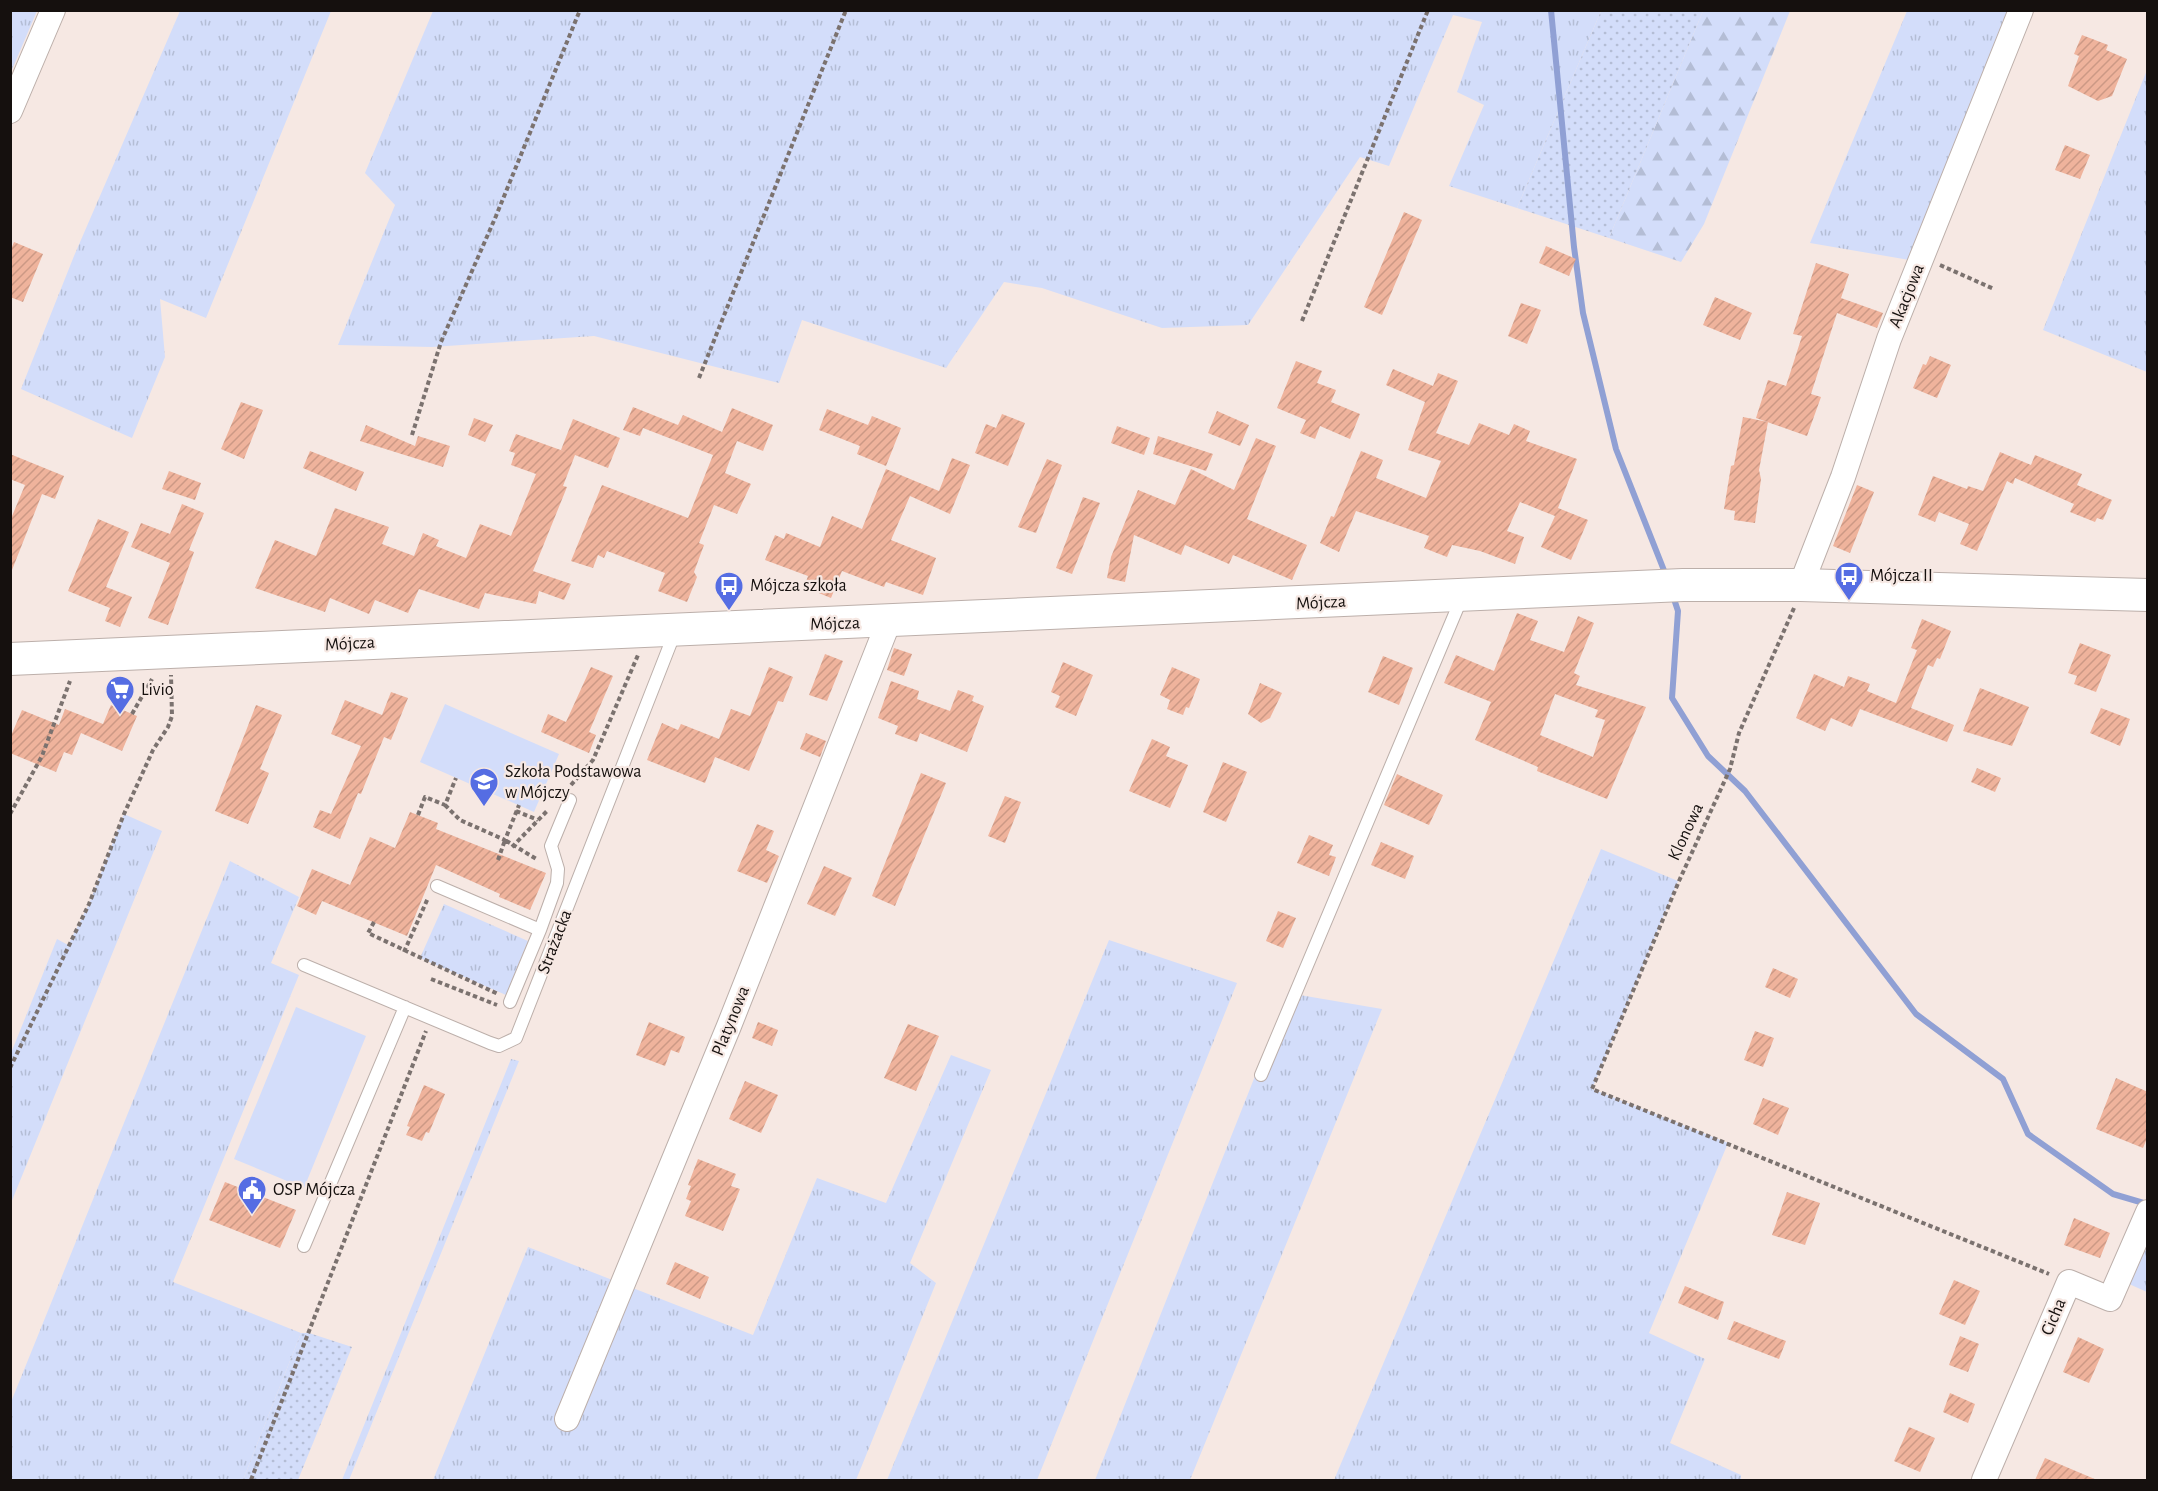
<svg xmlns="http://www.w3.org/2000/svg" width="2158" height="1491" font-family="'Alegreya Sans',sans-serif">
  <style>
    .grass { fill: url(#grass-tufts) }
    .forest { fill: url(#forest-firs) }
    .garden { fill: url(#garden-dots) }
    .pitch { fill: #d3ddfa }
    .lines { fill: none; stroke-linecap: round; stroke-linejoin: round }
    .stream { stroke: #90a0d4; stroke-width: 6 }
    .building { fill: url(#building-hatch); fill-rule: evenodd }
    .service-casing { stroke: #bcafaa; stroke-width: 14 }
    .minor-casing { stroke: #bcafaa; stroke-width: 26 }
    .tertiary-casing { stroke: #bcafaa; stroke-width: 34 }
    .path { stroke: #7b726f; stroke-width: 4; stroke-dasharray: 4.5 3; stroke-linecap: butt }
    .service { stroke: #fff; stroke-width: 12 }
    .minor { stroke: #fff; stroke-width: 24 }
    .tertiary { stroke: #fff; stroke-width: 32 }
    .labels { text-anchor: middle; dominant-baseline: central; stroke-width: 4.5; stroke-linejoin: round; paint-order: stroke }
    .street-label { font-size: 18px; fill: #15100e; stroke: #f6e8e3 }
    .poi-label { font-size: 18px; fill: #15100e; stroke: #f6e8e3; text-anchor: start }
  </style>
  <defs>
    <pattern id="grass-tufts" width="24" height="20" patternUnits="userSpaceOnUse" patternTransform="scale(1.5)"><rect width="24" height="20" fill="#d3ddfa"/><path d="M3 7l-1-3M5 7V3M7 7l1-3M15 17l-1-3M17 17v-4M19 17l1-3" fill="none" stroke="#b4bdd5"/></pattern>
    <pattern id="forest-firs" width="22" height="20" patternUnits="userSpaceOnUse" patternTransform="scale(1.5)"><rect width="22" height="20" fill="#d3ddfa"/><path d="M5 1l3.5 6h-7zM16 11l3.5 6h-7z" fill="#b4bdd5"/></pattern>
    <pattern id="garden-dots" width="8" height="8" patternUnits="userSpaceOnUse" patternTransform="scale(1.5)"><rect width="8" height="8" fill="#d3ddfa"/><path d="M2 2h.1M6 6h.1" fill="none" stroke="#b4bdd5" stroke-width="1.8" stroke-linecap="round"/></pattern>
    <pattern id="building-hatch" width="6" height="6" patternUnits="userSpaceOnUse" patternTransform="scale(1.5)"><rect width="6" height="6" fill="#efb39c"/><path d="M-1 1l2-2M0 6l6-6M5 7l2-2" fill="none" stroke="#cc9985"/></pattern>
  </defs>
  <rect width="100%" height="100%" fill="#f6e8e3"/>
  <path class="grass" d="M11,10L37,11L11,72L10,11Z
    M2002,10L2020,15L1921,262L1810,243L1907,11Z
    M180,11H331L206,318L160,299L165,357L132,438L21,389L74,256Z
    M433,11H1601L1517,208L1449,186L1484,105L1457,92L1482,22L1453,15L1389,166L1360,157L1248,325L1162,328L1042,288L1004,282L946,368L802,320L779,383L594,336L432,347L338,345L395,205L365,173Z
    M2147,70V372L2043,330Z
    M124,814L162,831L11,1203V1053L57,939L68,945L89,904Z
    M1601,849L1678,881L1592,1089L1728,1143L1649,1333L1705,1359L1670,1443L1741,1475V1480H1334Z
    M230,861L299,897L271,963L299,975L173,1282L301,1333L243,1480H11V1402Z
    M444,904L528,941L506,995L420,958Z
    M1109,940L1237,983L1037,1480H887Z
    M1288,993L1382,1009L1190,1480H1095Z
    M951,1055L991,1070L910,1263L936,1283L856,1480H433L528,1247L753,1335L817,1178L886,1203Z
    M511,1059L519,1061L349,1480H342Z
    M2147,1212V1292L2120,1280Z"/>
  <path class="forest" d="M1703,11H1790L1704,224L1681,262L1609,238Z"/>
  <path class="garden" d="M1601,11H1703L1609,238L1517,208Z
    M301,1333H309L352,1347L298,1480H243Z"/>
  <path class="pitch" d="M445,704L559,754L534,812L420,762Z
    M296,1007L366,1036L304,1188L234,1159Z"/>
  <g class="lines">
    <path class="stream" d="M1551,10L1574,247L1583,313L1616,449L1667,578
      M1672,593L1678,611L1672,698L1708,756L1745,791L1916,1014L2003,1079L2028,1134L2113,1194L2147,1204"/>
  </g>
  <path class="building" d="M2082,35L2108,45L2106,50L2127,59L2112,96L2098,101L2068,86L2079,56L2074,54Z
    M2065,145L2090,155L2080,179L2055,170Z
    M1404,212L1422,220L1382,315L1364,307Z
    M14,242L43,254L23,302L10,297V252Z
    M1546,246L1576,259L1569,276L1539,263Z
    M1816,263L1849,274L1841,298L1883,313L1877,328L1837,313L1811,394L1821,397L1807,436L1756,418L1768,380L1786,386L1802,336L1793,334Z
    M1715,297L1752,313L1740,340L1703,325Z
    M1521,303L1541,310L1527,344L1508,336Z
    M1930,356L1951,365L1937,398L1913,388L1923,364L1926,365Z
    M1296,361L1322,371L1317,383L1336,390L1331,402L1360,414L1350,439L1320,426L1315,439L1300,433L1306,420L1277,408Z
    M1393,369L1433,386L1438,373L1458,381L1436,433L1469,445L1479,423L1509,435L1514,424L1530,431L1526,441L1577,459L1558,508L1588,520L1571,560L1541,547L1555,516L1520,502L1507,531L1524,537L1515,564L1480,551L1452,545L1447,557L1424,548L1429,536L1356,511L1339,552L1320,543L1331,516L1334,517L1361,451L1383,460L1376,478L1426,498L1441,461L1408,450L1425,402L1386,385Z
    M241,402L263,410L244,459L221,449Z
    M633,407L678,425L683,415L722,432L732,408L773,425L763,451L737,441L725,473L751,484L737,514L714,505L699,543L704,545L694,572L697,577L687,602L658,591L665,573L607,551L604,558L598,555L593,568L571,561L602,485L688,518L713,455L643,428L640,436L623,430Z
    M827,409L868,425L872,416L901,428L886,466L857,454L860,446L819,430Z
    M1217,411L1249,425L1240,446L1208,433Z
    M1002,414L1025,423L1008,466L975,453L986,424L996,428Z
    M1743,417L1768,422L1759,470L1761,479L1755,523L1734,520L1735,511L1724,509L1731,466L1734,465Z
    M474,418L493,425L485,442L468,435Z
    M573,419L620,438L608,468L575,455L563,486L567,487L533,571L571,584L564,600L539,591L536,604L485,593L479,609L419,589L408,613L375,600L369,614L330,598L325,612L255,588L275,540L316,556L335,508L389,527L382,544L414,556L423,533L439,540L436,546L466,558L480,524L511,536L536,474L511,465L515,453L509,451L516,434L569,453L561,450Z
    M366,425L415,446L418,436L450,446L443,467L360,441Z
    M1117,426L1150,438L1144,455L1111,443Z
    M1158,436L1213,454L1206,471L1153,454Z
    M1256,438L1276,446L1247,519L1307,545L1292,580L1233,555L1229,564L1185,545L1181,555L1134,535L1125,582L1107,578L1111,557L1138,490L1175,505L1191,469L1234,490Z
    M310,451L364,472L356,491L303,468Z
    M2000,452L2031,465L2035,455L2082,474L2077,485L2112,500L2103,520L2097,518L2095,522L2070,512L2074,504L2015,478L2013,484L2007,481L1977,551L1960,544L1969,524L1939,512L1935,522L1918,515L1933,476L1967,489L1968,486L1983,491Z
    M10,454L64,476L55,499L42,494L12,570L10,521L25,485L10,479Z
    M952,458L970,465L950,514L910,496L891,540L936,558L923,595L886,582L884,587L842,571L831,598L804,587L808,576L765,560L775,535L784,539L786,533L820,547L832,516L862,529L886,469L939,491Z
    M1047,459L1062,465L1036,533L1018,527Z
    M169,471L201,483L195,500L162,489Z
    M1857,485L1874,492L1850,553L1833,546Z
    M1083,497L1100,503L1072,574L1056,568Z
    M182,504L204,513L189,550L194,552L168,625L148,618L170,563L131,547L141,523L170,534Z
    M98,519L129,532L106,587L132,597L120,627L105,621L110,608L68,591Z
    M1517,613L1538,621L1530,640L1564,652L1578,616L1594,623L1574,673L1580,676L1576,685L1646,707L1607,799L1537,771L1538,767L1475,740L1491,702L1444,683L1456,655L1494,671ZM1555,694L1598,710L1595,717L1605,720L1593,757L1540,735Z
    M1922,619L1951,631L1940,659L1937,658L1933,667L1928,665L1911,708L1954,725L1947,742L1860,709L1852,727L1831,718L1825,731L1796,718L1814,674L1844,687L1848,676L1870,684L1867,691L1896,703L1917,650L1911,648Z
    M2080,643L2111,655L2096,692L2074,684L2077,676L2068,673Z
    M894,648L912,654L904,676L887,670Z
    M825,654L843,661L827,701L809,695Z
    M1383,656L1413,668L1399,705L1368,692Z
    M1063,662L1093,675L1076,716L1055,707L1060,696L1051,692Z
    M591,667L613,676L589,732L596,735L589,753L541,732L548,714L566,722Z
    M769,667L793,677L783,702L778,701L749,771L715,757L705,783L647,760L662,723L678,730L681,724L719,739L731,709L750,716Z
    M1172,667L1200,679L1189,708L1186,707L1183,715L1167,709L1170,700L1160,695Z
    M891,681L919,691L917,699L950,711L958,690L974,696L972,701L984,706L967,752L920,733L917,742L895,734L898,726L878,718Z
    M1260,683L1282,693L1270,718L1261,723L1248,714Z
    M1980,688L2029,707L2012,746L1963,731Z
    M391,692L408,698L391,740L384,737L361,794L358,793L340,839L313,827L320,810L331,814L361,746L331,734L345,700L382,715Z
    M111,705L137,716L122,751L81,733L72,755L64,752L56,772L10,753V738L22,710L59,725L65,709L103,724Z
    M256,705L282,715L260,769L269,773L248,824L215,811Z
    M2101,708L2130,719L2120,746L2090,733Z
    M806,733L826,741L820,757L800,749Z
    M1152,739L1170,747L1166,756L1188,765L1170,808L1129,791Z
    M1223,762L1247,772L1226,822L1203,812Z
    M1977,768L2001,778L1995,792L1971,782Z
    M921,773L946,783L895,906L872,896Z
    M1397,774L1443,795L1429,825L1384,805Z
    M1005,796L1021,802L1005,843L988,836Z
    M410,812L438,823L436,829L546,873L530,910L499,897L500,894L436,865L407,936L322,901L316,915L297,906L312,869L350,885L370,837L395,848Z
    M757,824L774,831L766,850L779,856L767,883L737,871Z
    M1309,835L1333,845L1329,855L1336,857L1329,876L1297,863Z
    M1381,842L1414,856L1405,879L1371,865Z
    M824,866L852,878L835,916L807,904Z
    M1278,911L1296,918L1283,948L1266,941Z
    M1773,968L1798,979L1790,998L1765,987Z
    M649,1022L685,1037L679,1053L671,1050L665,1066L636,1055Z
    M758,1022L778,1030L772,1046L752,1038Z
    M908,1024L939,1036L916,1091L884,1078Z
    M1755,1031L1774,1038L1763,1067L1744,1060Z
    M2116,1078L2148,1092V1136L2143,1148L2096,1129Z
    M745,1081L778,1095L761,1133L729,1119Z
    M424,1085L445,1094L429,1133L426,1132L422,1141L406,1135L410,1127L407,1126Z
    M1763,1098L1789,1108L1778,1135L1753,1124Z
    M698,1159L736,1174L731,1186L740,1189L723,1231L685,1216L691,1201L686,1199L691,1186L688,1185Z
    M225,1182L296,1210L280,1248L209,1220Z
    M1787,1192L1820,1203L1805,1245L1772,1235Z
    M2074,1218L2110,1233L2100,1258L2064,1245Z
    M675,1262L709,1277L700,1299L666,1284Z
    M1954,1280L1980,1291L1965,1325L1939,1314Z
    M1685,1286L1724,1302L1718,1320L1678,1303Z
    M1734,1321L1786,1341L1779,1359L1727,1339Z
    M1960,1336L1979,1344L1968,1372L1949,1365Z
    M2078,1337L2104,1349L2089,1383L2063,1372Z
    M1950,1393L1975,1404L1968,1423L1943,1412Z
    M1909,1427L1935,1438L1920,1472L1894,1461Z
    M2045,1458L2097,1480H2035Z"/>
  <g class="lines">
    <g class="service-casing">
      <path id="service" d="M437,886L540,930L510,1002
        M540,930L557,883L558,869L551,846L570,800
        M304,965L490,1043L499,1046L516,1038L675,632
        M1261,1075L1462,597
        M304,1246L405,1007"/>
    </g>
    <g class="minor-casing">
      <path id="minor" d="M10,111L53,10
        M1801,585L1843,477L1889,339L2021,10
        M567,1419L729,1026L889,621
        M1984,1480L2069,1282L2110,1299L2148,1212"/>
    </g>
    <g class="tertiary-casing">
      <path id="tertiary" d="M10,659L1683,585H1801L2148,595"/>
    </g>
    <path class="path" d="M1940,265L1994,289
      M1302,321L1428,10
      M699,378L846,10
      M412,435L441,342L496,216L580,10
      M1794,608L1739,733L1730,769L1679,881L1592,1089L2049,1274
      M132,714L152,679
      M571,785L593,760L638,655
      M445,805L460,820L505,840L519,805
      M516,811L538,820
      M10,814L42,756L70,681
      M418,815L425,797L445,805L456,778
      M512,847L547,811
      M498,860L505,840L538,860
      M374,922L368,933L498,994
      M404,952L428,898
      M431,979L497,1005
      M10,1068L89,904L124,814L153,750L168,727L172,716L171,675
      M251,1480L426,1031"/>
    <use href="#service" class="service"/>
    <use href="#minor" class="minor"/>
    <use href="#tertiary" class="tertiary"/>
  </g>
  <defs>
    <g id="bus-pin" transform="scale(1.5)"><path d="M0 17L-7.5 6A9.5 9.5 0 1 1 7.5 6Z" fill="#556de3" stroke="#f6e8e3"/><path d="M-5-6H5V4H4V6H2V4H-2V6H-4V4H-5ZM-3.5-4V0h7V-4ZM-3.5 1.2v1.5H-2V1.2ZM2 1.2v1.5H3.5V1.2Z" fill="#fff"/></g>
    <g id="supermarket-pin" transform="scale(1.5)"><path d="M0 17L-7.5 6A9.5 9.5 0 1 1 7.5 6Z" fill="#556de3" stroke="#f6e8e3"/><path d="M-6-5.5h2.5l.6 2H6L4.5 2H-2.5L-4.4-4H-6ZM-1.5 3.2a1.3 1.3 0 1 0 .1 0ZM3 3.2a1.3 1.3 0 1 0 .1 0Z" fill="#fff"/></g>
    <g id="school-pin" transform="scale(1.5)"><path d="M0 17L-7.5 6A9.5 9.5 0 1 1 7.5 6Z" fill="#556de3" stroke="#f6e8e3"/><path d="M0-5L7-2L0 1L-7-2ZM-4 1L0 2.5L4 1V4Q0 6-4 4Z" fill="#fff"/></g>
    <g id="civic-pin" transform="scale(1.5)"><path d="M0 17L-7.5 6A9.5 9.5 0 1 1 7.5 6Z" fill="#556de3" stroke="#f6e8e3"/><path d="M-.6-6.5H3V-4.5H.6V-3L4-1V1h2V6H-6V1h2V-1L-.6-3ZM-1.2 2.5V6h2.4V2.5Z" fill="#fff"/></g>
  </defs>
  <g fill-rule="evenodd">
    <use href="#bus-pin" x="1849" y="576"/>
    <use href="#bus-pin" x="729" y="586"/>
    <use href="#supermarket-pin" x="120" y="690"/>
    <use href="#school-pin" x="484" y="782"/>
    <use href="#civic-pin" x="252" y="1190"/>
  </g>
  <g class="labels">
    <g class="street-label">
      <text transform="translate(1907 296) rotate(-68)">Akacjowa</text>
      <text transform="translate(1321 603) rotate(-3)">Mójcza</text>
      <text transform="translate(835 624) rotate(-2)">Mójcza</text>
      <text transform="translate(350 644) rotate(-3)">Mójcza</text>
      <text transform="translate(1686 832) rotate(-65)">Klonowa</text>
      <text transform="translate(555 942) rotate(-69)">Strażacka</text>
      <text transform="translate(731 1021) rotate(-68)">Platynowa</text>
      <text transform="translate(2054 1317) rotate(-67)">Cicha</text>
    </g>
    <g class="poi-label">
      <text x="1870" y="576">Mójcza II</text>
      <text x="750" y="586">Mójcza szkoła</text>
      <text x="141" y="690">Livio</text>
      <text x="505" y="772">Szkoła Podstawowa<tspan x="505" dy="21">w Mójczy</tspan></text>
      <text x="273" y="1190">OSP Mójcza</text>
    </g>
  </g>
  <rect width="2158" height="1491" fill="none" stroke="#15100e" stroke-width="24"/>
</svg>
